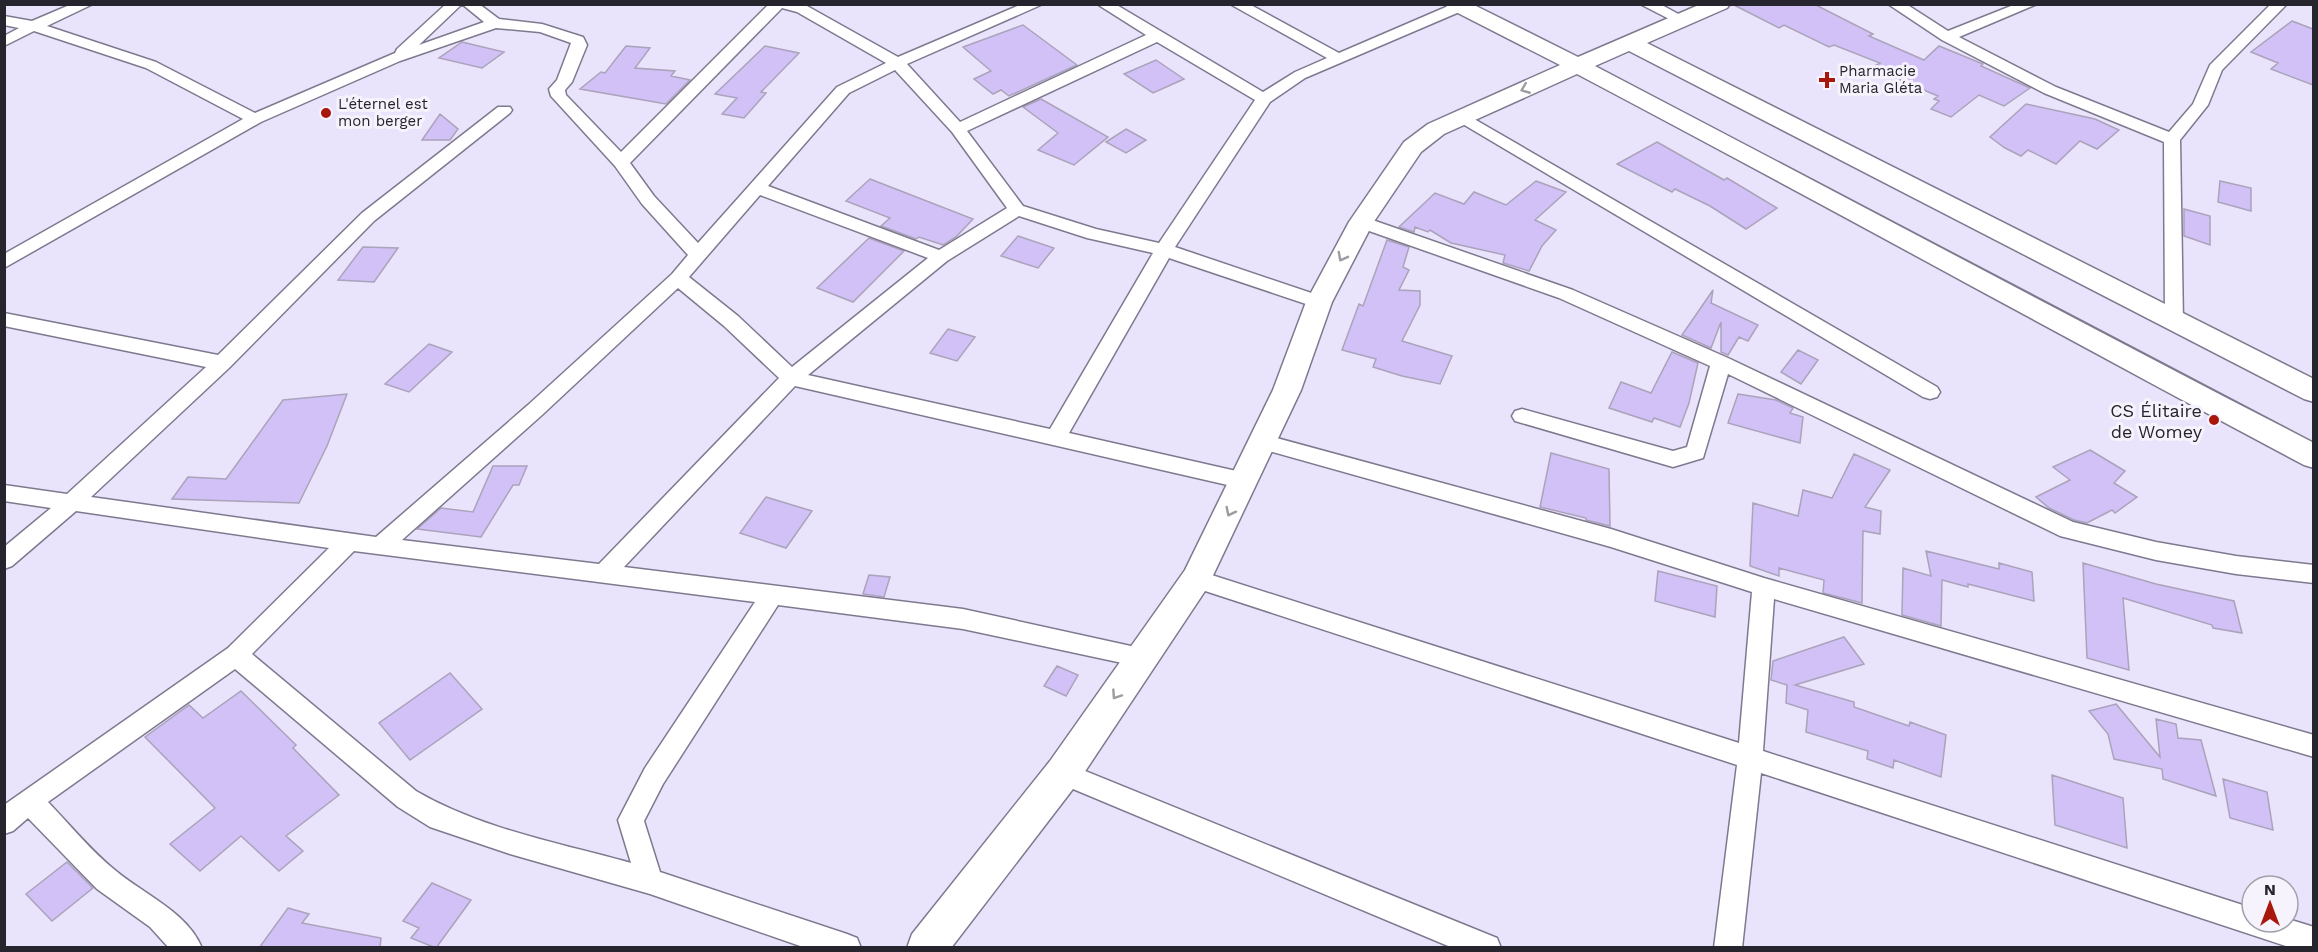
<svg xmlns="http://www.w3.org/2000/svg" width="2318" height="952" font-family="'Work Sans',sans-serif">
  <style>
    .building { fill: #d1c1f6; stroke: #aaa3ba; stroke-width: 1.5 }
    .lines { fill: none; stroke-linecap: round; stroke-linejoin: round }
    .street-casing { stroke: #7f798f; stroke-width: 3 }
    .secondary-casing { stroke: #7f798f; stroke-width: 3 }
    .street { fill: #fff; fill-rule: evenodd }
    .secondary { fill: #fff; fill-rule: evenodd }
    .oneway { stroke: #9d9ca0 }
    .poi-dot { fill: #a8160c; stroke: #f6f3fd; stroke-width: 2 }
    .labels { text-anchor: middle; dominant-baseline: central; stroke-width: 6; stroke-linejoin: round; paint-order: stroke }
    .far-poi-label { font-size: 15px; fill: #26242c; stroke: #f6f3fd; text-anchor: start }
    .poi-label { font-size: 18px; fill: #26242c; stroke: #f6f3fd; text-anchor: end }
  </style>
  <rect width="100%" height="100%" fill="#eae3fc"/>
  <path class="building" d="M1732,4H1814L1873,34L1869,36L1924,60L1939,46L1983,64L1981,66L2030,88L2004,106L1979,95L1951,117L1931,109L1939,101L1934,99L1938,96L1871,68L1880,63L1834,45L1829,47L1784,25L1779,28Z
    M2292,21L2313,29V85L2271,69L2278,63L2251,52Z
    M1023,25L1077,65L1009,96L1001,90L993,94L974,79L991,71L963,47Z
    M462,42L504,52L482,68L439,58Z
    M626,46L650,48L635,68L675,71L671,76L690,80L666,104L580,89L601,72L605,73Z
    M765,46L799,53L761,92L766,93L744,118L722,114L737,98L715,94Z
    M1156,60L1184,79L1153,93L1124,74Z
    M1041,99L1108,137L1074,165L1038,150L1058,133L1023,107Z
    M2026,104L2095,119L2119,130L2097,149L2080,141L2056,164L2028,150L2021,156L2005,148L1990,137Z
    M440,114L458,129L450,140H422Z
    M1126,129L1146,140L1126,153L1106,142Z
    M1657,142L1724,180L1727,178L1777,208L1746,229L1710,206L1675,189L1672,192L1617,164Z
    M870,179L973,219L956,237L943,245L919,237L916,239L881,226L890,218L846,201Z
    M1536,181L1566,192L1535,220L1556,230L1542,246L1529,271L1503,263L1505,255L1451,243L1430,230L1428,232L1415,227L1414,232L1399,227L1435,193L1464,204L1474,192L1506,205Z
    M2220,181L2251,188V211L2218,202Z
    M2184,209L2210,216V245L2184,236Z
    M1018,236L1054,248L1038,268L1001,256Z
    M869,238L904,251L853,302L817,288Z
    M1387,240L1409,247L1403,267L1409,270L1399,290L1420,291V305L1402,341L1452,356L1440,384L1402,376L1373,367L1376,359L1342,350L1359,304L1363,306Z
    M363,247L398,248L374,282L338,280Z
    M1713,290L1711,303L1758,325L1748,341L1739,337L1728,355L1721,352V322L1711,348L1682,335Z
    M948,329L975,337L957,361L930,353Z
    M429,344L452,352L409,392L385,384Z
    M1798,350L1818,360L1801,384L1781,372Z
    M1672,352L1698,363L1689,403L1680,427L1654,418L1652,422L1609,408L1621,382L1651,393Z
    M347,394L327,446L299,503L172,499L188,477L226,479L283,400Z
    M1738,394L1776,400L1793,408L1790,413L1803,417L1800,443L1728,423Z
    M2090,450L2125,471L2114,483L2137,497L2115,513L2112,510L2087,523L2074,520L2049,508L2036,497L2070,480L2053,467Z
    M1551,453L1609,469L1610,526L1586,520V518L1540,507Z
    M1854,454L1890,470L1865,507L1881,511L1880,534L1863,531L1862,603L1823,593L1824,580L1779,568V576L1750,566L1753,503L1798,516L1803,490L1832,498Z
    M493,466H527L519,485H513L481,537L417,529L441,508L473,512Z
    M766,497L812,511L786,548L740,533Z
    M1926,551L1999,569V563L2032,572L2034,601L1968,584V587L1942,580L1941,626L1902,615L1903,568L1931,576Z
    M2083,563L2156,584L2234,601L2242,633L2213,628L2212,625L2123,598L2129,670L2087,658Z
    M1658,571L1717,586L1715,617L1655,601Z
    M869,575L890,577L884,597L863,594Z
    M1844,637L1864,664L1795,685L1854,702V707L1909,726L1910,722L1946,735L1941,777L1894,760L1893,768L1867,759L1868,751L1806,732L1808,710L1786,703L1787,685L1771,680L1773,661Z
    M1057,666L1078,675L1066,696L1044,686Z
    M450,673L482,709L410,760L379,723Z
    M241,691L296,745L293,748L339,795L286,836L303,851L279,871L241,836L200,871L170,844L215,808L145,737L189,705L203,718Z
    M2116,704L2160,757L2156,719L2176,724L2178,738L2201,740L2216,796L2163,779L2162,769L2114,759L2108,734L2089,711Z
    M2052,775L2123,798L2127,848L2055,825Z
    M2223,779L2267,792L2273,830L2230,818Z
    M67,862L93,888L52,921L26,894Z
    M432,883L471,900L436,948L411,938L419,928L403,921Z
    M288,908L309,914L302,923L381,938L380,948H259Z"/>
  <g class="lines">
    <g class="street-casing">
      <path id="street" d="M72,4H93L47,26L156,62L255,113L395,53L397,49L446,4H462L419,45L484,22L462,4H479L499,19L542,24L583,37L587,45L572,82L565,90L566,95L621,152L769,4L807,6L898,57L1022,4H1043L907,64L960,122L1146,35L1097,4H1115L1263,92L1295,72L1327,58L1230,4H1249L1339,53L1453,4H1465L1466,7L1464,10L1305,78L1270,102L1175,247L1326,298L1328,302L1326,306L1319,308L1312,306L1169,258L1069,433L1245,473L1252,475L1256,481L1252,487L1245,489L795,386L624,567L963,609L1149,650L1153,657L1149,664L1141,667L963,629L778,605L663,784L644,821L660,872L847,934L857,938L861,948H806L650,894L510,854L430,827L398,807L235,669L48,802C70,825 92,852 116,871C145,895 187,912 202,948H169L150,927L97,889L28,818L13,831L4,834V805L228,648L329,548L76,511L12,566L4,569V547L51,508L4,501V485L67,494L206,367L4,326V313L218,355L362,213L498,107H510L512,110L510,113L374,221L229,368L91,497L376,537L528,405L672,274L688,255L642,204L615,166L551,96L549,89L557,80L571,43L540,32L496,28L400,61L261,122L4,268V254L243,119L146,68L34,31L4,46V36L19,28L4,25V16L32,21ZM782,8L797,12L886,63L837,87L698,243L654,196L630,163ZM1157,42L1255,100L1159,243L1096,229L1023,206L967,131ZM895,70L952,132L1007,208L939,250L768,186L849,93ZM760,195L928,258L792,367L738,316L689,277ZM1019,216L1087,238L1153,253L1050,429L808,375L947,261ZM678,288L724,326L779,378L599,564L402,540L542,415ZM354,551L755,602L645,768L618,820L631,863C559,843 481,829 416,791L252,654Z
        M1640,4H1660L1691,21L1689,24H1679Z
        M1888,4H1906L1948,31L2016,4H2037L1959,37L2056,87L2169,132L2193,104L2210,65L2271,4H2287L2222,70L2208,105L2180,140L2183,322L2181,327L2174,328L2167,327L2165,322L2164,142L2044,93L1942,40Z
        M1462,112L1937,387L1940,392L1937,397L1930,399L1923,397L1456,120L1454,117Z
        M1361,216L1573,290L1728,358L2073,522L2156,542L2236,556L2314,565V583L2236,574L2156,560L2060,536L1728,374L1703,458L1673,467L1515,421L1512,416L1515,411L1522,409L1673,451L1687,447L1710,366L1559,298L1355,226L1352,222L1355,218Z
        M1262,434L1611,529L1764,578L2314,735V757L1774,599L1763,751L2252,908V922H2288V919L2314,927V948H2292L1761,773L1742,948H1714L1737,765L1196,588L1188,585L1185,579L1188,573L1196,570L1739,743L1752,592L1611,547L1255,447L1252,442L1255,437Z
        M1063,762L1497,938L1501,948H1453L1054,781L1050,773L1054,765Z"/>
    </g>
    <g class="secondary-casing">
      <path id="secondary" d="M1445,4H1472L1578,57L1701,4H1730L1727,8L1647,43L2314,379V402L2304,399L1629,51L1595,66C1835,191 2073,319 2314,443V468L2304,465C2061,336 1820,202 1577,74L1444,134L1421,152L1373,223L1332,302L1301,390L1207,588L1076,785L951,948H907L912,934L1050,761L1185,570L1273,390L1306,302L1349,222L1404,142L1428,124L1560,65L1448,8Z"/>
    </g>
    <use href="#street" class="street"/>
    <use href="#secondary" class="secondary"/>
  </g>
  <defs><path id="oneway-chevron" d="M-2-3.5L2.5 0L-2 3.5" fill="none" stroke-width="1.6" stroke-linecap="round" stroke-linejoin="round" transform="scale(1.5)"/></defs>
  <g class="oneway">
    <use href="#oneway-chevron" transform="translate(1525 89) rotate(158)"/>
    <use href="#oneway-chevron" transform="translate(1342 257) rotate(118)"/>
    <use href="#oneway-chevron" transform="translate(1230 512) rotate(117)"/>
    <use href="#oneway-chevron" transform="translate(1116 695) rotate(124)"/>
  </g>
  <g class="poi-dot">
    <path d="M1824 71h6v6h6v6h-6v6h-6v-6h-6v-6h6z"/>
    <circle cx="326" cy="113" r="6"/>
    <circle cx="2214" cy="420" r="6"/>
  </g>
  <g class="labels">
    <g class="far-poi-label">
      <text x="1839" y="71">Pharmacie<tspan x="1839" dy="17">Maria Gléta</tspan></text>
      <text x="338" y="104">L'éternel est<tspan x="338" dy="17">mon berger</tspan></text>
    </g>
    <g class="poi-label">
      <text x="2202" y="410">CS Élitaire<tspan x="2202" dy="21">de Womey</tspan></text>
    </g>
  </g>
  <rect width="2318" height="952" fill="none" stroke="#26242c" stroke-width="12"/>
  <g transform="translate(2270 904)"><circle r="28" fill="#f6f3fd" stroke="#a3a0a9" stroke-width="1.5"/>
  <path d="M0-4.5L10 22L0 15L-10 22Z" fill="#a8160c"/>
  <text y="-9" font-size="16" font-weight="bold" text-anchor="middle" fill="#26242c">N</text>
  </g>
</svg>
